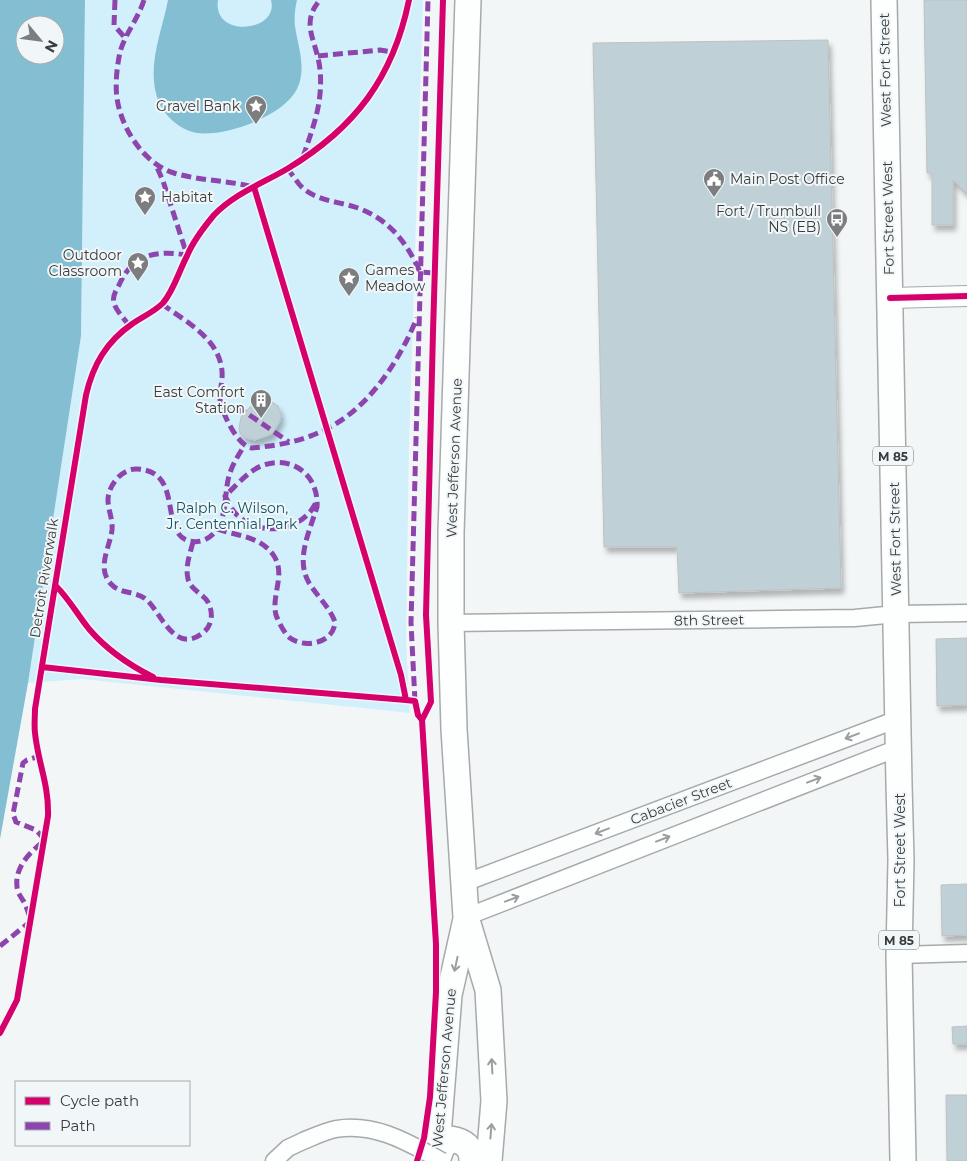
<svg xmlns="http://www.w3.org/2000/svg" width="967" height="1161" font-family="Montserrat,sans-serif">
  <style>
    .green { fill: #d1f0fb }
    .water { fill: #83bed2; fill-rule: evenodd }
    .building { fill: #bfd0d6; stroke: #bfc1c2; filter: url(#shadow) }
    .lines { fill: none; stroke-linecap: round; stroke-linejoin: round }
    .minor-casing { stroke: #a7a9aa; stroke-width: 19 }
    .tertiary-casing { stroke: #a7a9aa; stroke-width: 22 }
    .primary-casing { stroke: #a7a9aa; stroke-width: 28 }
    .minor { stroke: #fdfefe; stroke-width: 16 }
    .tertiary { stroke: #fdfefe; stroke-width: 20 }
    .primary { stroke: #fdfefe; stroke-width: 25 }
    .minor-bridge-casing { stroke: #a7a9aa; stroke-width: 19; stroke-linecap: butt }
    .minor-bridge { stroke: #fdfefe; stroke-width: 16 }
    .quiet { stroke: #8e44ad; stroke-width: 5; stroke-dasharray: 10 5; stroke-linecap: butt }
    .cycleway-casing { stroke: #f1f7f9; stroke-width: 9 }
    .cycleway { stroke: #d6006c; stroke-width: 6 }
    .oneway { stroke: #9c9d9e }
    .labels { text-anchor: middle; dominant-baseline: central; stroke-width: 4; stroke-linejoin: round; paint-order: stroke }
    .shield { fill: #f1f7f9; stroke: #717475; stroke-width: 1 }
    .shield-label { font-size: 12px; font-weight: bold; fill: #3a3c3d }
    .street-label { font-size: 14px; fill: #3a3c3d; stroke: #f1f7f9 }
    .poi-label { font-size: 14px; fill: #3a3c3d; stroke: #f1f7f9; text-anchor: end }
    .park-label { font-size: 14px; fill: #0f5569; stroke: #f1f7f9 }
  </style>
  <defs>
    <filter id="shadow"><feDropShadow dx="3" dy="5.5" stdDeviation="2.5" flood-color="#0004"/></filter>
  </defs>
  <rect width="100%" height="100%" fill="#f3f6f7"/>
  <path class="green" d="M85,0H423L409,442L406,643L410,713L82,679L28,683L81,336Z"/>
  <path class="water" d="M0,0H85L81,336L28,683L0,839ZM25,25H55V55H25Z
    M168,0H218C212,39 280,32 271,0H297C295,9 294,17 295,26C298,47 307,69 297,89C284,116 225,137 197,133C179,130 162,114 157,97C147,65 162,31 168,0Z"/>
  <path class="building" d="M924,0H967V194L953,180V225H932V173H927Z
    M828,40L841,588L679,593L677,547H604L593,43Z
    M262,401L274,403L278,406L281,415L280,421L273,433L267,436L255,440L246,438L240,433L239,428L241,417L250,407Z
    M967,638V705L937,706L936,639Z
    M967,884V935L942,936L941,885Z
    M967,1026V1044H953L952,1027Z
    M946,1095H967V1161H947Z"/>
  <g class="lines">
    <g class="minor-casing">
      <path id="minor" d="M451,623L855,618L896,614L967,613
        M464,883L898,719
        M466,917L898,748
        M899,955L967,953
        M274,1161L288,1148L303,1141"/>
    </g>
    <g class="tertiary-casing">
      <path id="tertiary" d="M890,298L967,296"/>
    </g>
    <g class="primary-casing">
      <path id="primary" d="M468,0L451,533V623L454,729L466,917L488,990L494,1101L489,1161
        M884,0L899,784L901,860L899,955L903,1161
        M436,1161L449,995L466,919
        M437,1161L442,1147L451,1139C464,1141 472,1147 472,1161"/>
    </g>
    <use href="#minor" class="minor"/>
    <use href="#tertiary" class="tertiary"/>
    <use href="#primary" class="primary"/>
    <g class="minor-bridge-casing">
      <path id="minor-bridge" d="M303,1141C313,1137 325,1131 336,1129C375,1122 409,1143 442,1161"/>
    </g>
    <use href="#minor-bridge" class="minor-bridge"/>
    <path class="quiet" d="M115,0L114,25L126,39
      M144,0C138,19 125,34 120,52C117,67 115,83 117,98C121,128 144,164 174,173C200,181 227,180 253,187
      M318,56L380,50L393,52
      M303,157C310,136 318,116 320,94C321,82 321,70 318,58C313,36 302,21 320,0
      M287,168C291,173 295,179 299,184C313,201 338,201 358,208C390,220 407,243 420,272L434,273
      M162,304C186,322 219,338 222,371C223,383 218,394 221,406C226,419 238,446 252,448C272,446 294,443 313,435C364,416 397,366 417,318
      M129,326C125,319 116,311 114,303C112,297 116,290 119,285C133,254 156,250 187,255L163,181L156,165
      M221,406L245,412L289,442
      M217,529C237,536 261,536 274,556C286,575 271,595 276,615C279,623 284,633 290,638C305,649 334,643 335,622C330,608 319,598 311,586C294,562 309,533 317,507C319,475 292,454 261,466C247,472 236,486 225,496C229,503 232,511 238,516C262,538 305,531 317,500
      M193,542C190,554 185,566 188,579C191,592 207,594 210,607C213,616 211,626 204,632C176,655 163,617 148,601C137,590 121,595 111,584C96,568 110,547 112,530C113,519 108,510 108,500C108,486 121,469 136,469C185,470 158,532 189,541C194,542 199,542 204,540C229,529 223,497 229,476C232,465 238,456 244,446
      M415,701L411,623L428,0
      M0,946L31,921C29,915 27,908 24,902C22,899 20,896 18,892C12,869 29,853 45,840L36,830L16,822L13,814L23,763L27,760L40,756"/>
    <g class="cycleway-casing">
      <path id="cycleway" d="M254,187L401,675L406,700
        M890,298L967,296
        M56,586C69,599 77,614 89,629C106,649 129,665 153,677
        M42,667L161,680L406,700L415,701L418,715L422,720
        M0,1033L17,1000L48,816C49,784 38,763 35,733C34,725 35,717 35,709L86,395C93,365 106,342 132,324C142,317 154,312 163,303C174,290 179,271 187,256C193,241 204,227 214,215C234,194 263,183 287,169C355,128 393,78 409,0
        M417,1161L424,1138L430,1097L436,992V944L422,720L431,702L426,615L433,332L443,0"/>
    </g>
    <use href="#cycleway" class="cycleway"/>
  </g>
  <defs><path id="oneway-shaft" d="M-6 0H5M1.5-3L5.5 0L1.5 3" fill="none" stroke-width="1.6" stroke-linecap="round" stroke-linejoin="round" transform="scale(1.25)"/></defs>
  <g class="oneway">
    <use href="#oneway-shaft" transform="translate(852 736) rotate(159)"/>
    <use href="#oneway-shaft" transform="translate(814 780) rotate(-21)"/>
    <use href="#oneway-shaft" transform="translate(602 831) rotate(159)"/>
    <use href="#oneway-shaft" transform="translate(663 839) rotate(-21)"/>
    <use href="#oneway-shaft" transform="translate(512 899) rotate(-21)"/>
    <use href="#oneway-shaft" transform="translate(456 964) rotate(102)"/>
    <use href="#oneway-shaft" transform="translate(492 1066) rotate(-93)"/>
    <use href="#oneway-shaft" transform="translate(491 1131) rotate(-85)"/>
  </g>
  <defs>
    <g id="sight-pin" transform="scale(1.125)"><path d="M0 17L-7.5 6A9.5 9.5 0 1 1 7.5 6Z" fill="#7b7d7e" stroke="#f1f7f9"/><path d="M0-6L1.8-2.2L6-1.7L2.9 1.2L3.7 5.4L0 3.3L-3.7 5.4L-2.9 1.2L-6-1.7L-1.8-2.2Z" fill="#fff"/></g>
    <g id="civic-pin" transform="scale(1.125)"><path d="M0 17L-7.5 6A9.5 9.5 0 1 1 7.5 6Z" fill="#7b7d7e" stroke="#f1f7f9"/><path d="M-.6-6.5H3V-4.5H.6V-3L4-1V1h2V6H-6V1h2V-1L-.6-3ZM-1.2 2.5V6h2.4V2.5Z" fill="#fff"/></g>
    <g id="bus-pin" transform="scale(1.125)"><path d="M0 17L-7.5 6A9.5 9.5 0 1 1 7.5 6Z" fill="#7b7d7e" stroke="#f1f7f9"/><path d="M-5-6H5V4H4V6H2V4H-2V6H-4V4H-5ZM-3.5-4V0h7V-4ZM-3.5 1.2v1.5H-2V1.2ZM2 1.2v1.5H3.5V1.2Z" fill="#fff"/></g>
    <g id="building-pin" transform="scale(1.125)"><path d="M0 17L-7.5 6A9.5 9.5 0 1 1 7.5 6Z" fill="#7b7d7e" stroke="#f1f7f9"/><path d="M-4-6H4V6H1V3H-1V6H-4ZM-2.5-4.3h1.7v1.8h-1.7ZM.8-4.3h1.7v1.8H.8ZM-2.5-1h1.7V.8h-1.7ZM.8-1h1.7V.8H.8Z" fill="#fff"/></g>
  </defs>
  <g fill-rule="evenodd">
    <use href="#sight-pin" x="256" y="106"/>
    <use href="#civic-pin" x="714" y="179"/>
    <use href="#sight-pin" x="145" y="197"/>
    <use href="#bus-pin" x="837" y="219"/>
    <use href="#sight-pin" x="138" y="263"/>
    <use href="#sight-pin" x="349" y="278"/>
    <use href="#building-pin" x="261" y="400"/>
  </g>
  <g class="labels">
    <g class="shield">
      <rect x="873" y="446.5" width="40" height="19" rx="4"/>
      <rect x="879" y="930.5" width="40" height="19" rx="4"/>
    </g>
    <g class="shield-label">
      <text x="893" y="456">M 85</text>
      <text x="899" y="940">M 85</text>
    </g>
    <g class="street-label">
      <text transform="translate(885 70) rotate(-91)">West Fort Street</text>
      <text transform="translate(888 218) rotate(-91)">Fort Street West</text>
      <text transform="translate(454 458) rotate(-88)">West Jefferson Avenue</text>
      <text transform="translate(895 539) rotate(-91)">West Fort Street</text>
      <text transform="translate(44 578) rotate(-81)">Detroit Riverwalk</text>
      <text transform="translate(709 620) rotate(-1)">8th Street</text>
      <text transform="translate(681 801) rotate(-21)">Cabacier Street</text>
      <text transform="translate(900 850) rotate(-90)">Fort Street West</text>
      <text transform="translate(444 1068) rotate(-85)">West Jefferson Avenue</text>
    </g>
    <g class="poi-label">
      <text x="240" y="106">Gravel Bank</text>
      <text x="730" y="179" text-anchor="start">Main Post Office</text>
      <text x="161" y="197" text-anchor="start">Habitat</text>
      <text x="821" y="211">Fort / Trumbull<tspan x="821" dy="16">NS (EB)</tspan></text>
      <text x="122" y="255">Outdoor<tspan x="122" dy="16">Classroom</tspan></text>
      <text x="365" y="270" text-anchor="start">Games<tspan x="365" dy="16">Meadow</tspan></text>
      <text x="245" y="392">East Comfort<tspan x="245" dy="16">Station</tspan></text>
    </g>
    <g class="park-label">
      <text x="232" y="508">Ralph C. Wilson,<tspan x="232" dy="16">Jr. Centennial Park</tspan></text>
    </g>
  </g>
  <rect x="15" y="1081" width="175" height="65" fill="#f1f7f9" stroke="#a8acae"/>
  <rect x="25" y="1097" width="25" height="8" fill="#d6006c" stroke="#a8acae"/>
  <text x="60" y="1106" font-size="15" fill="#3a3c3d">Cycle path</text>
  <rect x="25" y="1122" width="25" height="8" fill="#8e44ad" stroke="#a8acae"/>
  <text x="60" y="1131" font-size="15" fill="#3a3c3d">Path</text>
  <g transform="translate(40 40) rotate(119)"><circle r="24" fill="#f1f7f9" stroke="#a8acae"/>
  <path d="M0-4L9 19L0 12L-9 19Z" fill="#7b7d7e"/>
  <text y="-8" font-size="14" font-weight="bold" text-anchor="middle" fill="#3a3c3d">N</text>
  </g>
</svg>
